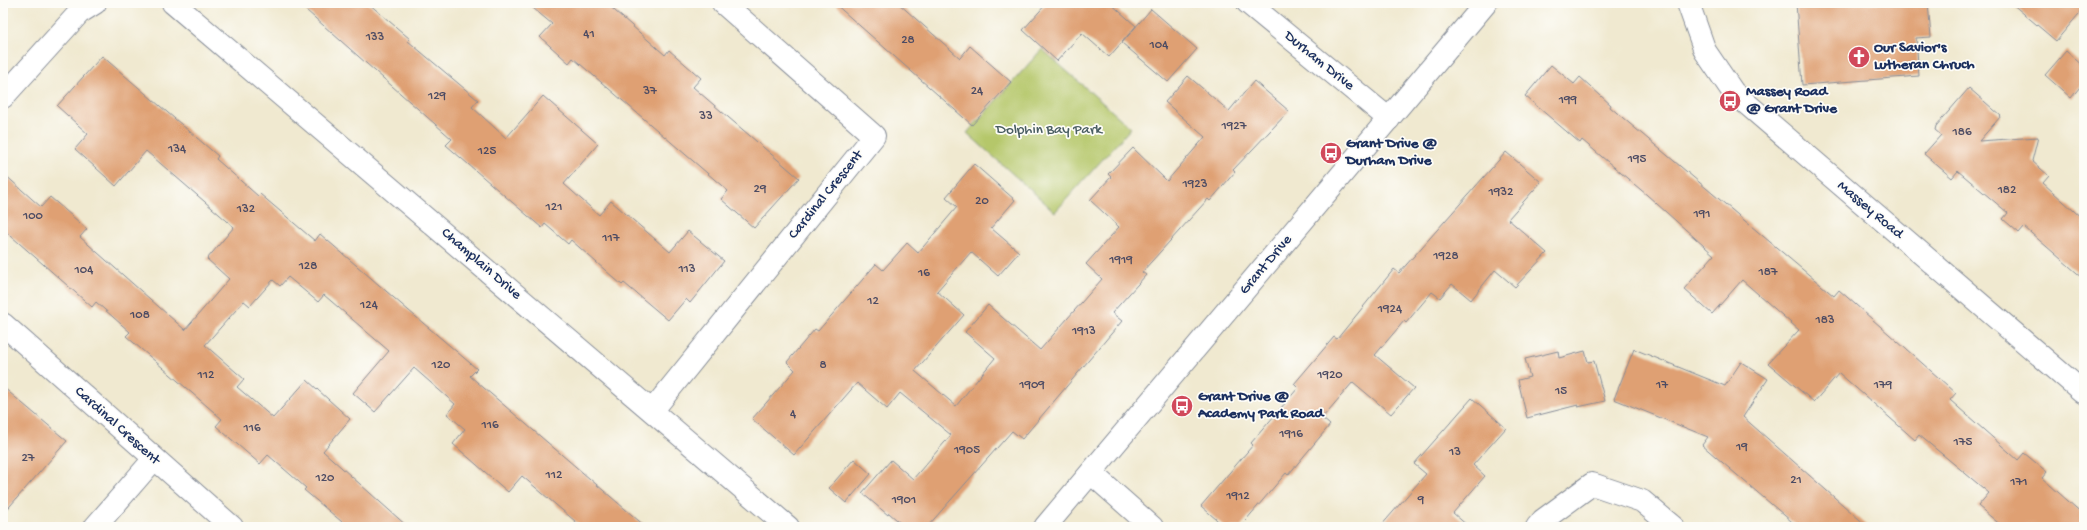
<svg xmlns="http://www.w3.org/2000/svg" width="2087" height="530" font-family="'Gochi Hand',sans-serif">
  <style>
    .green { fill: #b5c76a; stroke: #687b64 }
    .building { fill: #dfa073 }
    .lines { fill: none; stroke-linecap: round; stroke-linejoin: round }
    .street-casing { stroke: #868c97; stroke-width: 24 }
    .secondary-casing { stroke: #868c97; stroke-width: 24 }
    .street { stroke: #fff; stroke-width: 22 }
    .secondary { stroke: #fff; stroke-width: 22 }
    .labels { text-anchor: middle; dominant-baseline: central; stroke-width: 3.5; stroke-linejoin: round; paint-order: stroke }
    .number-label { font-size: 13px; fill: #4c4b63 }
    .poi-label { font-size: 15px; font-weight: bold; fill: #1b2f5e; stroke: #fdfcf7; text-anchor: start }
    .street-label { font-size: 15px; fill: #1b2f5e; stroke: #fdfcf7 }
    .park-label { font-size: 15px; fill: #495d62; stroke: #fdfcf7 }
  </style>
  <rect width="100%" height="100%" fill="#fdfcf7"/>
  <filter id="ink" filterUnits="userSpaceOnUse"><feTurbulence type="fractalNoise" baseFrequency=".025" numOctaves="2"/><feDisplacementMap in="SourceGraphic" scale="8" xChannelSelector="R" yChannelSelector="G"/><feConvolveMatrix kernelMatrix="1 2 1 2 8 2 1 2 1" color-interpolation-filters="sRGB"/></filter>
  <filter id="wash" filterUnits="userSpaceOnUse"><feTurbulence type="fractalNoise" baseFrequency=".012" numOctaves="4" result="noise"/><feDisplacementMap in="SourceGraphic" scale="16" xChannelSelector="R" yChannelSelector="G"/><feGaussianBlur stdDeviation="0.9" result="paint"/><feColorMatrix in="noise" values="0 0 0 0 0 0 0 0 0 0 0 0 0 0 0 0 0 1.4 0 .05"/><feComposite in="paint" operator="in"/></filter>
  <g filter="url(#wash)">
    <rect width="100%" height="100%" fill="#f0e9d0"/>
    <path class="green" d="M1042,49L1131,128L1055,212L967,133Z"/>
    <g id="blocks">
      <path class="building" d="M298,3H368L410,39L408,41L478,100L472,107L506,138L543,96L598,144L564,184L599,215L611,201L670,252L688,231L724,261L690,303L686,299L668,320L624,283L622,285L571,240L568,244L545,224L542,228L498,190L446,145L452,139Z
        M527,3H606L665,55L669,50L701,78L693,87L799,178L754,228L721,199L728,191L573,58L569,63L540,37L552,24Z
        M834,3H898L960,58L970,46L1011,82L972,125Z
        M1047,3H1110L1136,26L1109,57L1082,33L1057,61L1023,30Z
        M1796,3H1928L1931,37L1916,38L1919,76L1802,85Z
        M2011,3H2084V8L2056,41Z
        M1151,9L1197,49L1168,82L1122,43Z
        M2066,51L2084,67V82L2071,98L2045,75Z
        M102,56L218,156L216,159L258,196L260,194L315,241L320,234L423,323L477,369L470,376L646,527H582L522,476L508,492L453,444L465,429L447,414L455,404L414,368L375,412L353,393L389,351L324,295L318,302L288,277L280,286L273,280L250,306L244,301L205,345L244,379L237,387L273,418L307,380L350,419L323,451L408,527H348L304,490L306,488L268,455L260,464L216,426L222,419L126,336L130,332L96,302L92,307L3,229V173L41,207L50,197L87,229L80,237L185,330L229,279L207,259L234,227L146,151L116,186L75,149L88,134L57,106Z
        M1551,65L1574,84L1580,77L1611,105L1610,107L1834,296L1839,290L1956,393L1950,400L2018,460L2024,453L2047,472L2042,478L2084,515V527H2003L1978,506L1989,493L1919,435L1915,440L1839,373L1814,402L1768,363L1799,330L1742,280L1712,314L1684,289L1714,255L1647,195L1582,140L1580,143L1525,96Z
        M1188,76L1229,111L1254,81L1289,111L1233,170L1235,172L1210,201L1208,199L1142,272L1146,275L1112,313L1122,321L1022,439L1012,431L927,527H905L889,513L888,515L862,493L891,460L913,479L951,435L900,393L887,409L857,383L794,455L752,419L795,370L787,362L815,329L818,331L876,264L883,270L907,243L918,253L957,207L946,197L974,164L1015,200L991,228L1019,252L998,276L971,252L937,291L964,315L915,371L956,406L995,358L965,332L988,305L1040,350L1102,279L1086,264L1119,227L1090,200L1111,177L1108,174L1133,148L1167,181L1205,137L1165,102Z
        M1969,88L2001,116L1979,141L2038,137L2032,161L2049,176L2043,183L2084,220V279L2024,227L2019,233L2003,219L2008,213L1958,171L1952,178L1924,154L1941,135L1935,130L1936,126Z
        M1506,152L1541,182L1508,219L1547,253L1515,287L1495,270L1471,300L1452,284L1440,298L1432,292L1406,323L1404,321L1375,355L1414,388L1398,406L1391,414L1353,382L1322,418L1330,425L1288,475L1286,473L1240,527H1225L1201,506L1253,445L1251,443L1298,388L1294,384L1334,337L1337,339L1394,269L1399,273Z
        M1634,349L1725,386L1741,362L1768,379L1743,417L1868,527H1798L1702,445L1708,437L1614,399Z
        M1558,351L1559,358L1585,351L1588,362L1594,361L1605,401L1578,407V405L1527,418L1518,380L1530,377L1525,359Z
        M3,387L67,441L3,514Z
        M1472,398L1506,428L1473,465L1485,476L1453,513L1469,527H1380L1426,474L1414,464Z
        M854,459L871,474L846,503L829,488Z"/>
    </g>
  </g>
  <g filter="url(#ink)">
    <use href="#blocks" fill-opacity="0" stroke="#868c97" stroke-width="1"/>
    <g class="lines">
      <g class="street-casing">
        <path id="street" d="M173,3L788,527
          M1248,3L1389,119
          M3,97L79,13L95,3
          M3,324L232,527
          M652,411L874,136L723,3
          M1091,473L1152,527
          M95,527L154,459
          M1537,527L1543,520L1592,484L1642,501L1673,527"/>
      </g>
      <g class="secondary-casing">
        <path id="secondary" d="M1688,3L1705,51L1733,92L2084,393
          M1045,527L1486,3"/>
      </g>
      <use href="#street" class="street"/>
      <use href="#secondary" class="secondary"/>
    </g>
  </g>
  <defs>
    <g id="church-disc" transform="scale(1.15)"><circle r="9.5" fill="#d1495b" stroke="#fdfcf7"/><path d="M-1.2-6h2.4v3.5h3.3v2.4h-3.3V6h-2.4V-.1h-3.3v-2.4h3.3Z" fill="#fff"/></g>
    <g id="bus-disc" transform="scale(1.15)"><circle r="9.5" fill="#d1495b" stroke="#fdfcf7"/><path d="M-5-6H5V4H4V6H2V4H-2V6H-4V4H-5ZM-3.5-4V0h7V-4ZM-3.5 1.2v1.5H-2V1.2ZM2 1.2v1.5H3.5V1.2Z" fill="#fff"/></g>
  </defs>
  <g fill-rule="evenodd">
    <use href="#church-disc" x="1859" y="57"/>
    <use href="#bus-disc" x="1730" y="101"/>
    <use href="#bus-disc" x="1331" y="153"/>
    <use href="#bus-disc" x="1182" y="406"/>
  </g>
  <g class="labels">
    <g class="number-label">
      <text x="589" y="34">41</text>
      <text x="375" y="37">133</text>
      <text x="908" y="40">28</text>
      <text x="1159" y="45">104</text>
      <text x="650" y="91">37</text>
      <text x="977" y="91">24</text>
      <text x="437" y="96">129</text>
      <text x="1568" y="100">199</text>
      <text x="706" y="116">33</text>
      <text x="1234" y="126">1927</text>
      <text x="1962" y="132">186</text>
      <text x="177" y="149">134</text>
      <text x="487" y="151">125</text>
      <text x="1637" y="159">195</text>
      <text x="1195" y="184">1923</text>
      <text x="760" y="189">29</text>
      <text x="2007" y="190">182</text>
      <text x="1501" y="192">1932</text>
      <text x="982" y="201">20</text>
      <text x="554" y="207">121</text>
      <text x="246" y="209">132</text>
      <text x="1702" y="214">191</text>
      <text x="33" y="216">100</text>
      <text x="611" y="238">117</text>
      <text x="1446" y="256">1928</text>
      <text x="1121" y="260">1919</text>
      <text x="308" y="266">128</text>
      <text x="687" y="269">113</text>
      <text x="84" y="270">104</text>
      <text x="1768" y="272">187</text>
      <text x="924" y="273">16</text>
      <text x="873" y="301">12</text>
      <text x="369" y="305">124</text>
      <text x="1390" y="309">1924</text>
      <text x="140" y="315">108</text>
      <text x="1825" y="320">183</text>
      <text x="1084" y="331">1913</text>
      <text x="441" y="365">120</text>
      <text x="823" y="365">8</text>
      <text x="206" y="375">112</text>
      <text x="1330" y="375">1920</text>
      <text x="1032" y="385">1909</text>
      <text x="1662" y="385">17</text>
      <text x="1883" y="385">179</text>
      <text x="1561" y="391">15</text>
      <text x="793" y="414">4</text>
      <text x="490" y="425">116</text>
      <text x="252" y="428">116</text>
      <text x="1291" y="434">1916</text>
      <text x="1963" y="442">175</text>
      <text x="1742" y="447">19</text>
      <text x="967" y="450">1905</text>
      <text x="1455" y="452">13</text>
      <text x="28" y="458">27</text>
      <text x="554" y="475">112</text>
      <text x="325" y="478">120</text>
      <text x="1796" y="480">21</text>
      <text x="2019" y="482">171</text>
      <text x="1238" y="496">1912</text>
      <text x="904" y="500">1901</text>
      <text x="1421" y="500">9</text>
    </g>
    <g class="poi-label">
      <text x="1874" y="48">Our Savior's<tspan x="1874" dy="17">Lutheran Chruch</tspan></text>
      <text x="1746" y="92">Massey Road<tspan x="1746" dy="17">@ Grant Drive</tspan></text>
      <text x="1346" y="144">Grant Drive @<tspan x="1346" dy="17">Durham Drive</tspan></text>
      <text x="1198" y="397">Grant Drive @<tspan x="1198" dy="17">Academy Park Road</tspan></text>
    </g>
    <g class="street-label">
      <text transform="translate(1319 61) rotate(39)">Durham Drive</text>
      <text transform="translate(826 195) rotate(-51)">Cardinal Crescent</text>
      <text transform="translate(1870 210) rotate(40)">Massey Road</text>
      <text transform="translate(481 264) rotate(41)">Champlain Drive</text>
      <text transform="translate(1266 265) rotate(-50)">Grant Drive</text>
      <text transform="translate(117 426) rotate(42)">Cardinal Crescent</text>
    </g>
    <g class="park-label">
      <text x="1049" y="130">Dolphin Bay Park</text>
    </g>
  </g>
  <rect width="2087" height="530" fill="none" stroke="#fdfcf7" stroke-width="16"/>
</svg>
